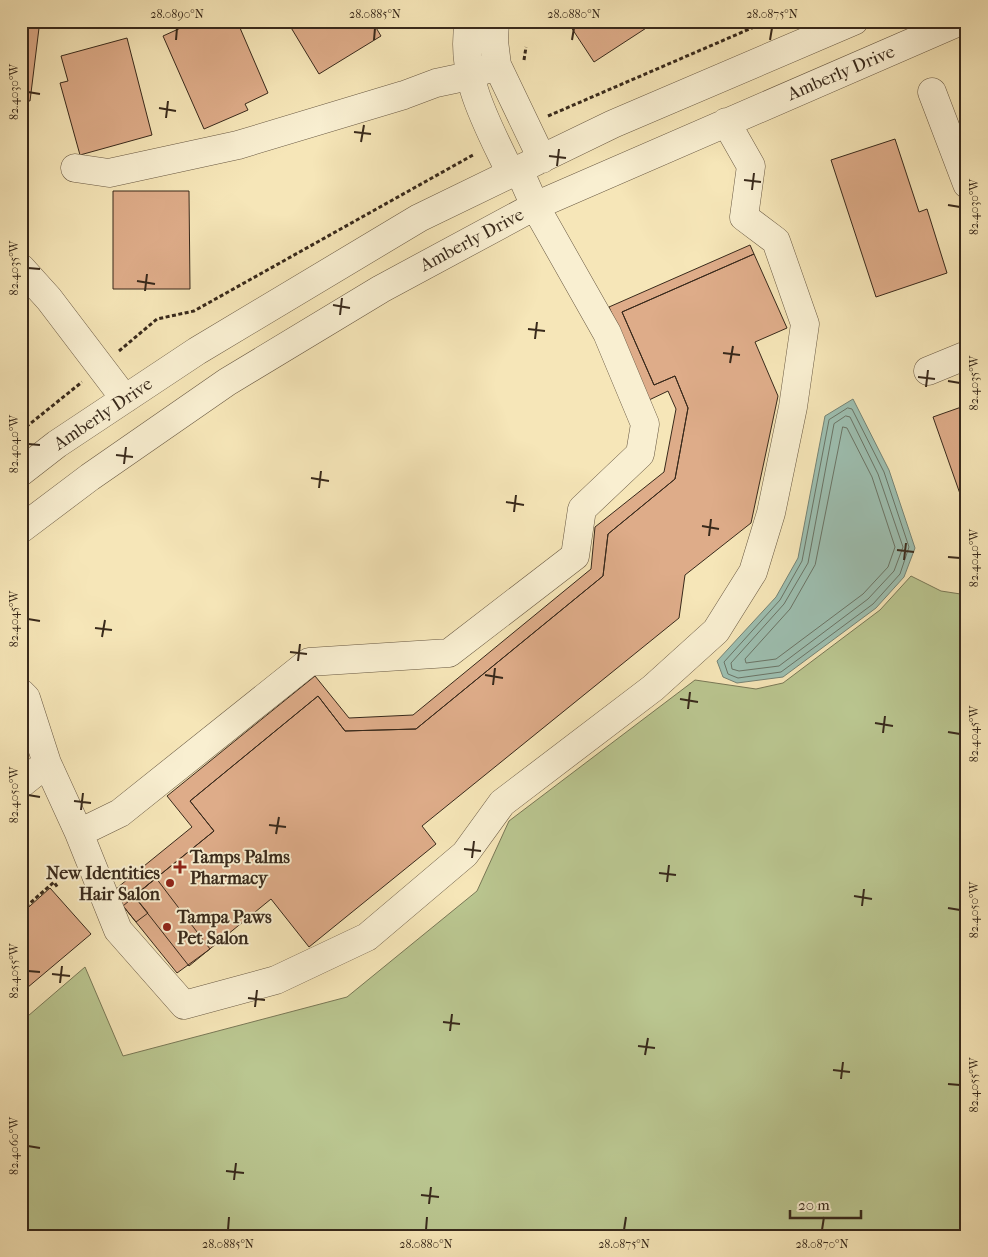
<svg xmlns="http://www.w3.org/2000/svg" width="988" height="1257" font-family="'IM FELL French Canon',serif">
  <style>
    .green { fill: #bac690; stroke: #797856 }
    .water { fill: #9dbfb1; stroke: #758375 }
    .lines { fill: none; stroke-linecap: round; stroke-linejoin: round }
    .shore { stroke: #6a7466; stroke-width: 1 }
    .building { fill: #deac89; stroke: #38291b }
    .minor-casing { stroke: #685842; stroke-width: 29 }
    .path { stroke: #38291b; stroke-width: 3; stroke-dasharray: 4 2.5; stroke-linecap: butt }
    .minor { stroke: #f9efd1; stroke-width: 28 }
    .ticks { fill: none; stroke: #38291b; stroke-width: 2 }
    .poi-dot { fill: #8f2418; stroke: #f9efd1; stroke-width: 2 }
    .labels { text-anchor: middle; dominant-baseline: central; stroke-width: 4; stroke-linejoin: round; paint-order: stroke }
    .street-label { font-size: 18px; fill: #38291b; stroke: #f9efd1 }
    .poi-label { font-size: 18px; font-weight: bold; fill: #38291b; stroke: #f9efd1; text-anchor: start }
    .neatline { fill: none; stroke: #38291b; stroke-width: 2 }
    .ticks-label { font-size: 12px; text-anchor: middle; fill: #38291b }
  </style>
  <rect width="100%" height="100%" fill="#f6e6b8"/>
  <filter id="stains"><feTurbulence type="fractalNoise" baseFrequency=".004" numOctaves="4"/><feColorMatrix values="0 0 0 0 .2 0 0 0 0 .09 0 0 0 0 .02 0 0 0 .5 -.17"/></filter>
  <radialGradient id="worn" r=".72"><stop offset=".6" stop-color="#630" stop-opacity="0"/><stop offset="1" stop-color="#630" stop-opacity=".3"/></radialGradient>
  <path class="green" d="M911,576L941,591L967,595V1236H21V1022L85,967L123,1056L347,997L477,891L509,821L695,680L756,689L783,683L880,610Z"/>
  <path class="water" d="M853,399L889,470L915,548L904,577L876,608L783,677L737,683L723,677L717,661L776,597L798,558L825,416Z"/>
  <g class="lines">
    <path class="shore" d="M848,408L852,409L884,472L909,547L900,574L873,604L781,672L738,678L728,674L724,662L780,600L802,561L829,420Z
      M846,416L850,417L878,474L903,547L894,571L868,599L779,666L739,671L732,669L731,663L784,604L808,563L834,424Z
      M843,427L847,428L872,477L895,547L888,567L863,594L776,659L746,663L745,659L790,609L815,565Z"/>
  </g>
  <path class="building" d="M196,21H237L268,93L245,104L248,110L204,129L163,36Z
    M287,21H372L381,36L319,74Z
    M567,21H657L594,62Z
    M21,26L39,28L30,101L21,100Z
    M127,38L152,135L80,155L60,83L68,81L61,56Z
    M895,139L919,212L927,209L947,273L876,297L831,160Z
    M113,191H189L190,289H113Z
    M750,245L754,254L622,312L654,385L675,376L688,408L675,479L608,534L603,576L416,729L345,731L318,696L190,801L214,831L134,896L148,913L136,922L112,892L192,827L167,796L315,676L349,718L413,715L591,569L595,527L664,472L676,409L668,391L649,400L609,307Z
    M754,254L787,328L755,342L778,396L751,523L685,575L679,618L422,826L436,844L309,947L271,899L189,966L134,896L214,831L190,801L318,696L345,731L416,729L603,576L608,534L675,479L688,408L675,376L654,385L622,312Z
    M967,405V508H965L933,417Z
    M156,878L210,949L177,973L123,906Z
    M50,888L91,934L21,993V914Z"/>
  <g class="lines">
    <g class="minor-casing">
      <path id="minor" d="M469,21C459,78 488,125 511,174
        M495,21L494,41L497,65L542,159
        M932,92L967,184
        M75,168L109,173L238,145L404,95L436,83L469,76L497,65
        M21,268L49,299L125,399
        M928,371L967,355
        M21,472L57,444L197,351L419,218L613,124L854,21
        M21,529L90,477L227,382L381,289L535,206L961,21
        M21,693L26,698L47,763L79,833L120,813L309,662L449,653L575,556L582,509L640,454L645,424L607,333L535,206L519,170
        M21,784L47,763
        M79,833L118,930L184,1005L276,980L367,937L465,854L502,803L653,688L716,631L753,572L771,513L793,407L805,324L776,241L744,217L751,166L726,122"/>
    </g>
    <path class="path" d="M524,60L526,47
      M548,116L768,21
      M119,351L157,319L194,311L473,155
      M21,431L82,382
      M21,911L54,882L58,888"/>
    <use href="#minor" class="minor"/>
  </g>
  <path class="ticks" d="M176,40L177,28M374,40L375,28M572,40L574,28M770,40L772,28M28,92L40,94M159,108L176,111M166,118L168,101M354,132L371,134M361,142L364,125M549,156L566,158M557,166L559,149M744,180L761,182M752,190L754,173M948,205L960,207M28,268L40,269M137,281L155,284M145,291L147,274M333,305L350,308M340,315L342,298M528,329L545,331M535,339L537,322M723,353L740,355M730,363L733,346M918,377L935,379M948,381L960,383M926,387L928,370M28,444L40,445M116,455L133,457M124,464L126,447M311,478L329,481M319,488L321,471M506,502L524,505M514,512L516,495M702,526L719,529M709,536L711,519M897,550L914,552M948,557L960,558M904,560L906,543M28,619L40,621M95,628L112,630M102,637L105,620M290,652L307,654M298,661L300,644M485,675L503,678M493,685L495,668M680,699L698,702M688,709L690,692M875,723L893,726M948,732L960,734M883,733L885,716M28,795L40,797M74,801L91,803M81,810L83,793M269,825L286,827M276,834L279,817M464,849L481,851M472,858L474,841M659,873L676,875M667,882L669,865M854,896L872,899M862,906L864,889M948,908L960,910M28,971L40,972M52,974L70,976M60,983L62,966M248,998L265,1000M255,1007L257,990M443,1022L460,1024M450,1031L452,1014M638,1046L655,1048M645,1055L648,1038M833,1070L850,1072M841,1079L843,1062M948,1084L960,1085M28,1146L40,1148M226,1171L244,1173M234,1180L236,1163M421,1195L439,1197M429,1204L431,1187M228,1230L229,1217M426,1230L427,1217M624,1230L626,1217M822,1230L824,1217"/>
  <g class="poi-dot">
    <path d="M177.5 859.5h5v5h5v5h-5v5h-5v-5h-5v-5h5z"/>
    <circle cx="170" cy="883" r="5"/>
    <circle cx="167" cy="927" r="5"/>
  </g>
  <g class="labels">
    <g class="street-label">
      <text transform="translate(841 73) rotate(-23)">Amberly Drive</text>
      <text transform="translate(472 240) rotate(-28)">Amberly Drive</text>
      <text transform="translate(103 414) rotate(-34)">Amberly Drive</text>
    </g>
    <g class="poi-label">
      <text x="190" y="857">Tamps Palms<tspan x="190" dy="21">Pharmacy</tspan></text>
      <text x="160" y="873" text-anchor="end">New Identities<tspan x="160" dy="21">Hair Salon</tspan></text>
      <text x="177" y="917">Tampa Paws<tspan x="177" dy="21">Pet Salon</tspan></text>
    </g>
  </g>
  <rect width="988" height="1257" fill="none" stroke="#f6e6b8" stroke-width="55"/>
  <path d="M790 1210v8h71v-8" fill="none" stroke="#38291b" stroke-width="2.5"/>
  <text x="798" y="1210" font-size="15" fill="#38291b" stroke="#f9efd1" stroke-width="4" paint-order="stroke">20 m</text>
  <rect x="28" y="28" width="932" height="1202" class="neatline"/>
  <g class="ticks-label">
    <text x="177" y="18">28.0890°N</text>
    <text x="375" y="18">28.0885°N</text>
    <text x="574" y="18">28.0880°N</text>
    <text x="772" y="18">28.0875°N</text>
    <text transform="translate(14 92) rotate(-90)" y="4">82.4030°W</text>
    <text transform="translate(974 207) rotate(-90)" y="4">82.4030°W</text>
    <text transform="translate(14 268) rotate(-90)" y="4">82.4035°W</text>
    <text transform="translate(974 383) rotate(-90)" y="4">82.4035°W</text>
    <text transform="translate(14 444) rotate(-90)" y="4">82.4040°W</text>
    <text transform="translate(974 558) rotate(-90)" y="4">82.4040°W</text>
    <text transform="translate(14 619) rotate(-90)" y="4">82.4045°W</text>
    <text transform="translate(974 734) rotate(-90)" y="4">82.4045°W</text>
    <text transform="translate(14 795) rotate(-90)" y="4">82.4050°W</text>
    <text transform="translate(974 910) rotate(-90)" y="4">82.4050°W</text>
    <text transform="translate(14 971) rotate(-90)" y="4">82.4055°W</text>
    <text transform="translate(974 1085) rotate(-90)" y="4">82.4055°W</text>
    <text transform="translate(14 1146) rotate(-90)" y="4">82.4060°W</text>
    <text x="228" y="1248">28.0885°N</text>
    <text x="426" y="1248">28.0880°N</text>
    <text x="624" y="1248">28.0875°N</text>
    <text x="822" y="1248">28.0870°N</text>
  </g>
  <rect width="100%" height="100%" filter="url(#stains)"/>
  <rect width="100%" height="100%" fill="url(#worn)"/>
</svg>
